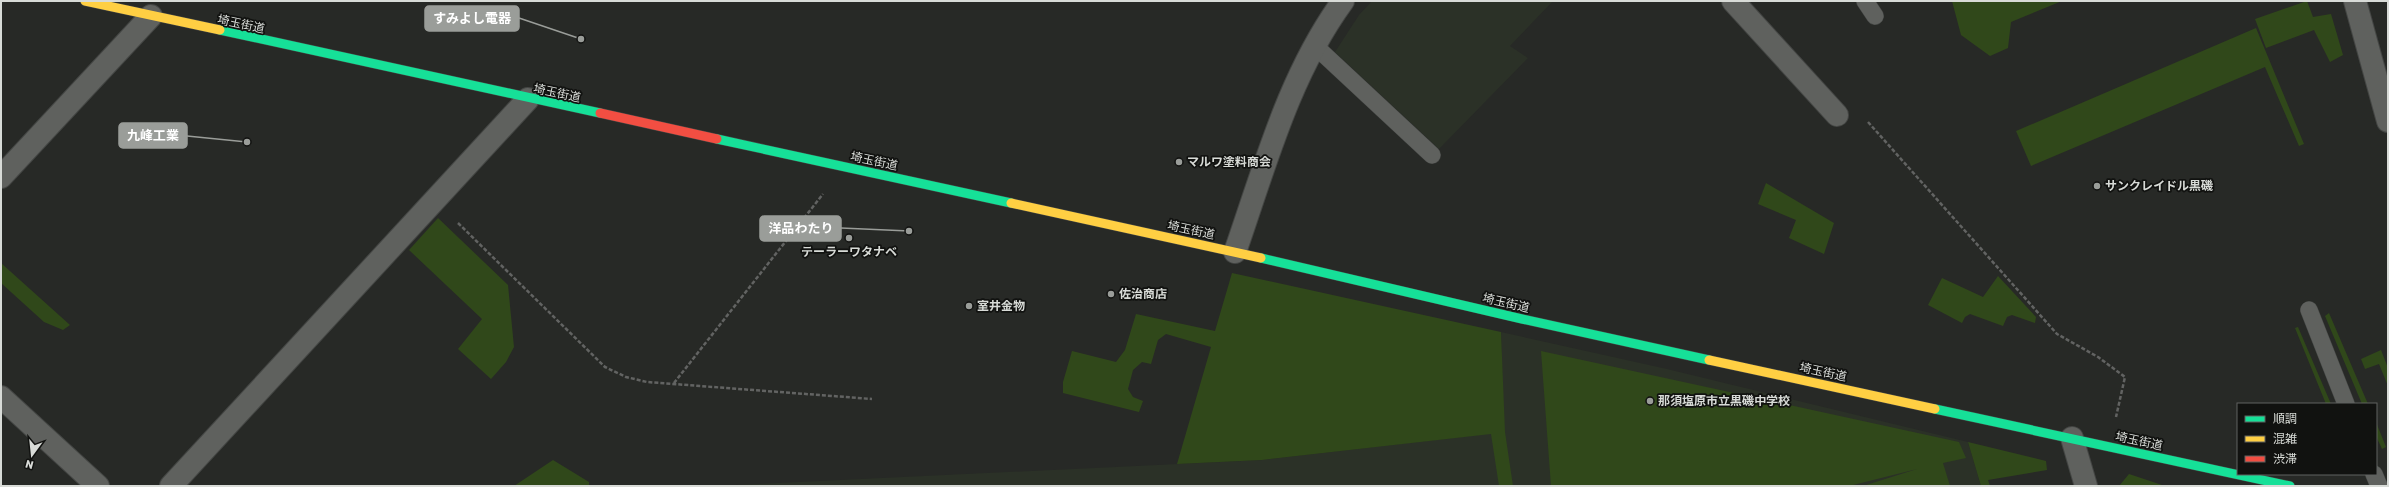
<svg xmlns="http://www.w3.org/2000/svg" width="2389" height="487" font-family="Rubik,'Noto Sans JP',sans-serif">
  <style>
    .built { fill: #2b3127 }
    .green { fill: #30481a }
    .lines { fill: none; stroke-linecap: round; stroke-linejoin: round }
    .lane-casing { stroke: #444644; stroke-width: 18 }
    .street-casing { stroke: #444644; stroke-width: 24 }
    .fast-casing { stroke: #444644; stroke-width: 10 }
    .slow-casing { stroke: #444644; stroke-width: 10 }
    .jam-casing { stroke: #444644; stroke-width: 10 }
    .path { stroke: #626362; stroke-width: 2.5; stroke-dasharray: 4 2; stroke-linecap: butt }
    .lane { stroke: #5f615e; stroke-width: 17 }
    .street { stroke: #5f615e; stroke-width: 22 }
    .fast { stroke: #16e098; stroke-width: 9 }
    .slow { stroke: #ffcf43; stroke-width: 9 }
    .jam { stroke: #f24e42; stroke-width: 9 }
    .poi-dot { fill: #9a9d99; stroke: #111210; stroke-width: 1.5 }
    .labels { text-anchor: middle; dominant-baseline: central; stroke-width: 3.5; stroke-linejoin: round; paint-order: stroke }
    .street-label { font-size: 12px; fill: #d8dbd7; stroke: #111210 }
    .poi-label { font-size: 12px; font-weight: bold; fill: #d8dbd7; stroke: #111210; text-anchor: start }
    .leader { fill: none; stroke: #9a9d99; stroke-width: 1.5 }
    .callout-dot { fill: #9a9d99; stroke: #111210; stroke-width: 1.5 }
    .callout { fill: #9a9d99; stroke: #9a9d99; stroke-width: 1.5 }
    .callout-label { font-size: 13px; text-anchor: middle; font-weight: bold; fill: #fff }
  </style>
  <rect width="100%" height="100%" fill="#272926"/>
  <path class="built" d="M1372,1H1553L1510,46L1528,58L1439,149L1335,52L1359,15Z
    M1501,332L1667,369L1968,442L1981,486H714L1262,460L1504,432Z"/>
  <path class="green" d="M1952,1H2062L2011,22L2008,48L1990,56L1961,35Z
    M2307,1L2313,17L2331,14L2343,55L2330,62L2314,30L2266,48L2255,19Z
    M2256,28L2304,144L2299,146L2265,67L2031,166L2016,131Z
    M1766,183L1834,223L1824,254L1789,238L1796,220L1758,204Z
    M438,218L508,285L514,347L506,362L491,379L458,349L482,319L409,250Z
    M1,263L70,325L63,330L44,322L1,283Z
    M1232,273L1501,332L1505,432L1513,486H1499L1491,434L1262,460L1177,464L1211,347L1166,334L1158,340L1151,364L1142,362L1133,370L1128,389L1133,397L1143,401L1139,412L1063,393V382L1072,351L1116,362L1125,350L1136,314L1215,331Z
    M1998,276L2036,317L2035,323L2012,315L2007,317L2003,326L1970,314L1965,317L1962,323L1928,305L1942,278L1983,297Z
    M2329,313L2368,404H2362L2325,316Z
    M2298,327L2331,404H2326L2295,328Z
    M2381,350L2388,368V386L2379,364L2365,369L2361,359Z
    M1541,351L1959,442L1966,458L1943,463L1950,486H1863L1917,469L1849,486H1551Z
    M2376,422L2386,447L2382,449L2376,436Z
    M1968,442L2046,461L2047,470L1988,480L1990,486H1981Z
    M553,460L589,482V486H514Z
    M2129,474L2165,486H2119Z"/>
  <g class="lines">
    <g class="lane-casing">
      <path id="lane" d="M1865,1L1875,16
        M1315,46L1432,155
        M2309,310L2346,404
        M2374,474L2379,486"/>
    </g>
    <g class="street-casing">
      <path id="street" d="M1733,1L1837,115
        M2355,1L2388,121
        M1,177L151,16
        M1235,252C1265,166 1289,75 1343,1
        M1,397L98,486
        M2072,438L2086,486
        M171,486L528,99"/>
    </g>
    <g class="fast-casing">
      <path id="fast" d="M220,30L600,113
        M717,139L1011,203
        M1261,258L1522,319L1709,360
        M1935,409L2290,486"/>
    </g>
    <g class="slow-casing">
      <path id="slow" d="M85,1L220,30
        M1011,203L1261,258
        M1709,360L1935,409"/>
    </g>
    <g class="jam-casing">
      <path id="jam" d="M600,113L717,139"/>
    </g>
    <path class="path" d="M1868,122L2057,334L2098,357L2125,377L2116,417
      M458,223L605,367L626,377L647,382L872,399
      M674,383L823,194"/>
    <use href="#lane" class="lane"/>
    <use href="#street" class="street"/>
    <use href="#fast" class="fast"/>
    <use href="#slow" class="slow"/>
    <use href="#jam" class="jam"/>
  </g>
  <g class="poi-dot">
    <circle cx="1179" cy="162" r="4"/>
    <circle cx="2097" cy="186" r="4"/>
    <circle cx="849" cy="238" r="4"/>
    <circle cx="1111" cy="294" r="4"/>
    <circle cx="969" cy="306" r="4"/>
    <circle cx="1650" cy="401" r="4"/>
  </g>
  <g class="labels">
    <g class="street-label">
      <text transform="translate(241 24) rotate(12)">埼玉街道</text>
      <text transform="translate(557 93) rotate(12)">埼玉街道</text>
      <text transform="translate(874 161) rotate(12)">埼玉街道</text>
      <text transform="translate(1191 230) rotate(12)">埼玉街道</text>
      <text transform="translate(1506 303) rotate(13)">埼玉街道</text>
      <text transform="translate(1823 372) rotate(12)">埼玉街道</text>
      <text transform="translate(2139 441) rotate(12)">埼玉街道</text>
    </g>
    <g class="poi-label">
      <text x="1187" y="162">マルワ塗料商会</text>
      <text x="2105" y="186">サンクレイドル黒磯</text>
      <text x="849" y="252" text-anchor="middle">テーラーワタナベ</text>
      <text x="1119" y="294">佐治商店</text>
      <text x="977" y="306">室井金物</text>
      <text x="1658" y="401">那須塩原市立黒磯中学校</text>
    </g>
  </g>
  <path class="leader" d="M581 39L519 18M247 142L187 136M909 231L841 228"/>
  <g class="callout-dot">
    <circle cx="581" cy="39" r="4"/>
    <circle cx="247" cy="142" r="4"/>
    <circle cx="909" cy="231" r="4"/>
  </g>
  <g class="callout">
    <rect x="425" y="6" width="94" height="25" rx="4"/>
    <rect x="119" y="123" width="68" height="25" rx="4"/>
    <rect x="760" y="216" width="81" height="25" rx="4"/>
  </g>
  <g class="callout-label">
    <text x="472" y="23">すみよし電器</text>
    <text x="153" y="140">九峰工業</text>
    <text x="801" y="233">洋品わたり</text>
  </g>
  <rect width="2389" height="487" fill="none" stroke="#d8dbd7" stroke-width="4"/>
  <rect x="2237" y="403" width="140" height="72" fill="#111210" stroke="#616260"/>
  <rect x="2245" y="416" width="20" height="6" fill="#16e098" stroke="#616260"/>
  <text x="2273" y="423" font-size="12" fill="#d8dbd7">順調</text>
  <rect x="2245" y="436" width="20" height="6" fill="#ffcf43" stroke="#616260"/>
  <text x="2273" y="443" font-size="12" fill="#d8dbd7">混雑</text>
  <rect x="2245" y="456" width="20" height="6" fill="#f24e42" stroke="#616260"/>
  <text x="2273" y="463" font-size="12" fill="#d8dbd7">渋滞</text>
  <g transform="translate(32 455) rotate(195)" stroke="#111210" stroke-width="3" paint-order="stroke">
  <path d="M0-3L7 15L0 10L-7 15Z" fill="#d8dbd7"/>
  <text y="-6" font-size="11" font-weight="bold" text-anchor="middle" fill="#d8dbd7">N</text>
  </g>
</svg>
